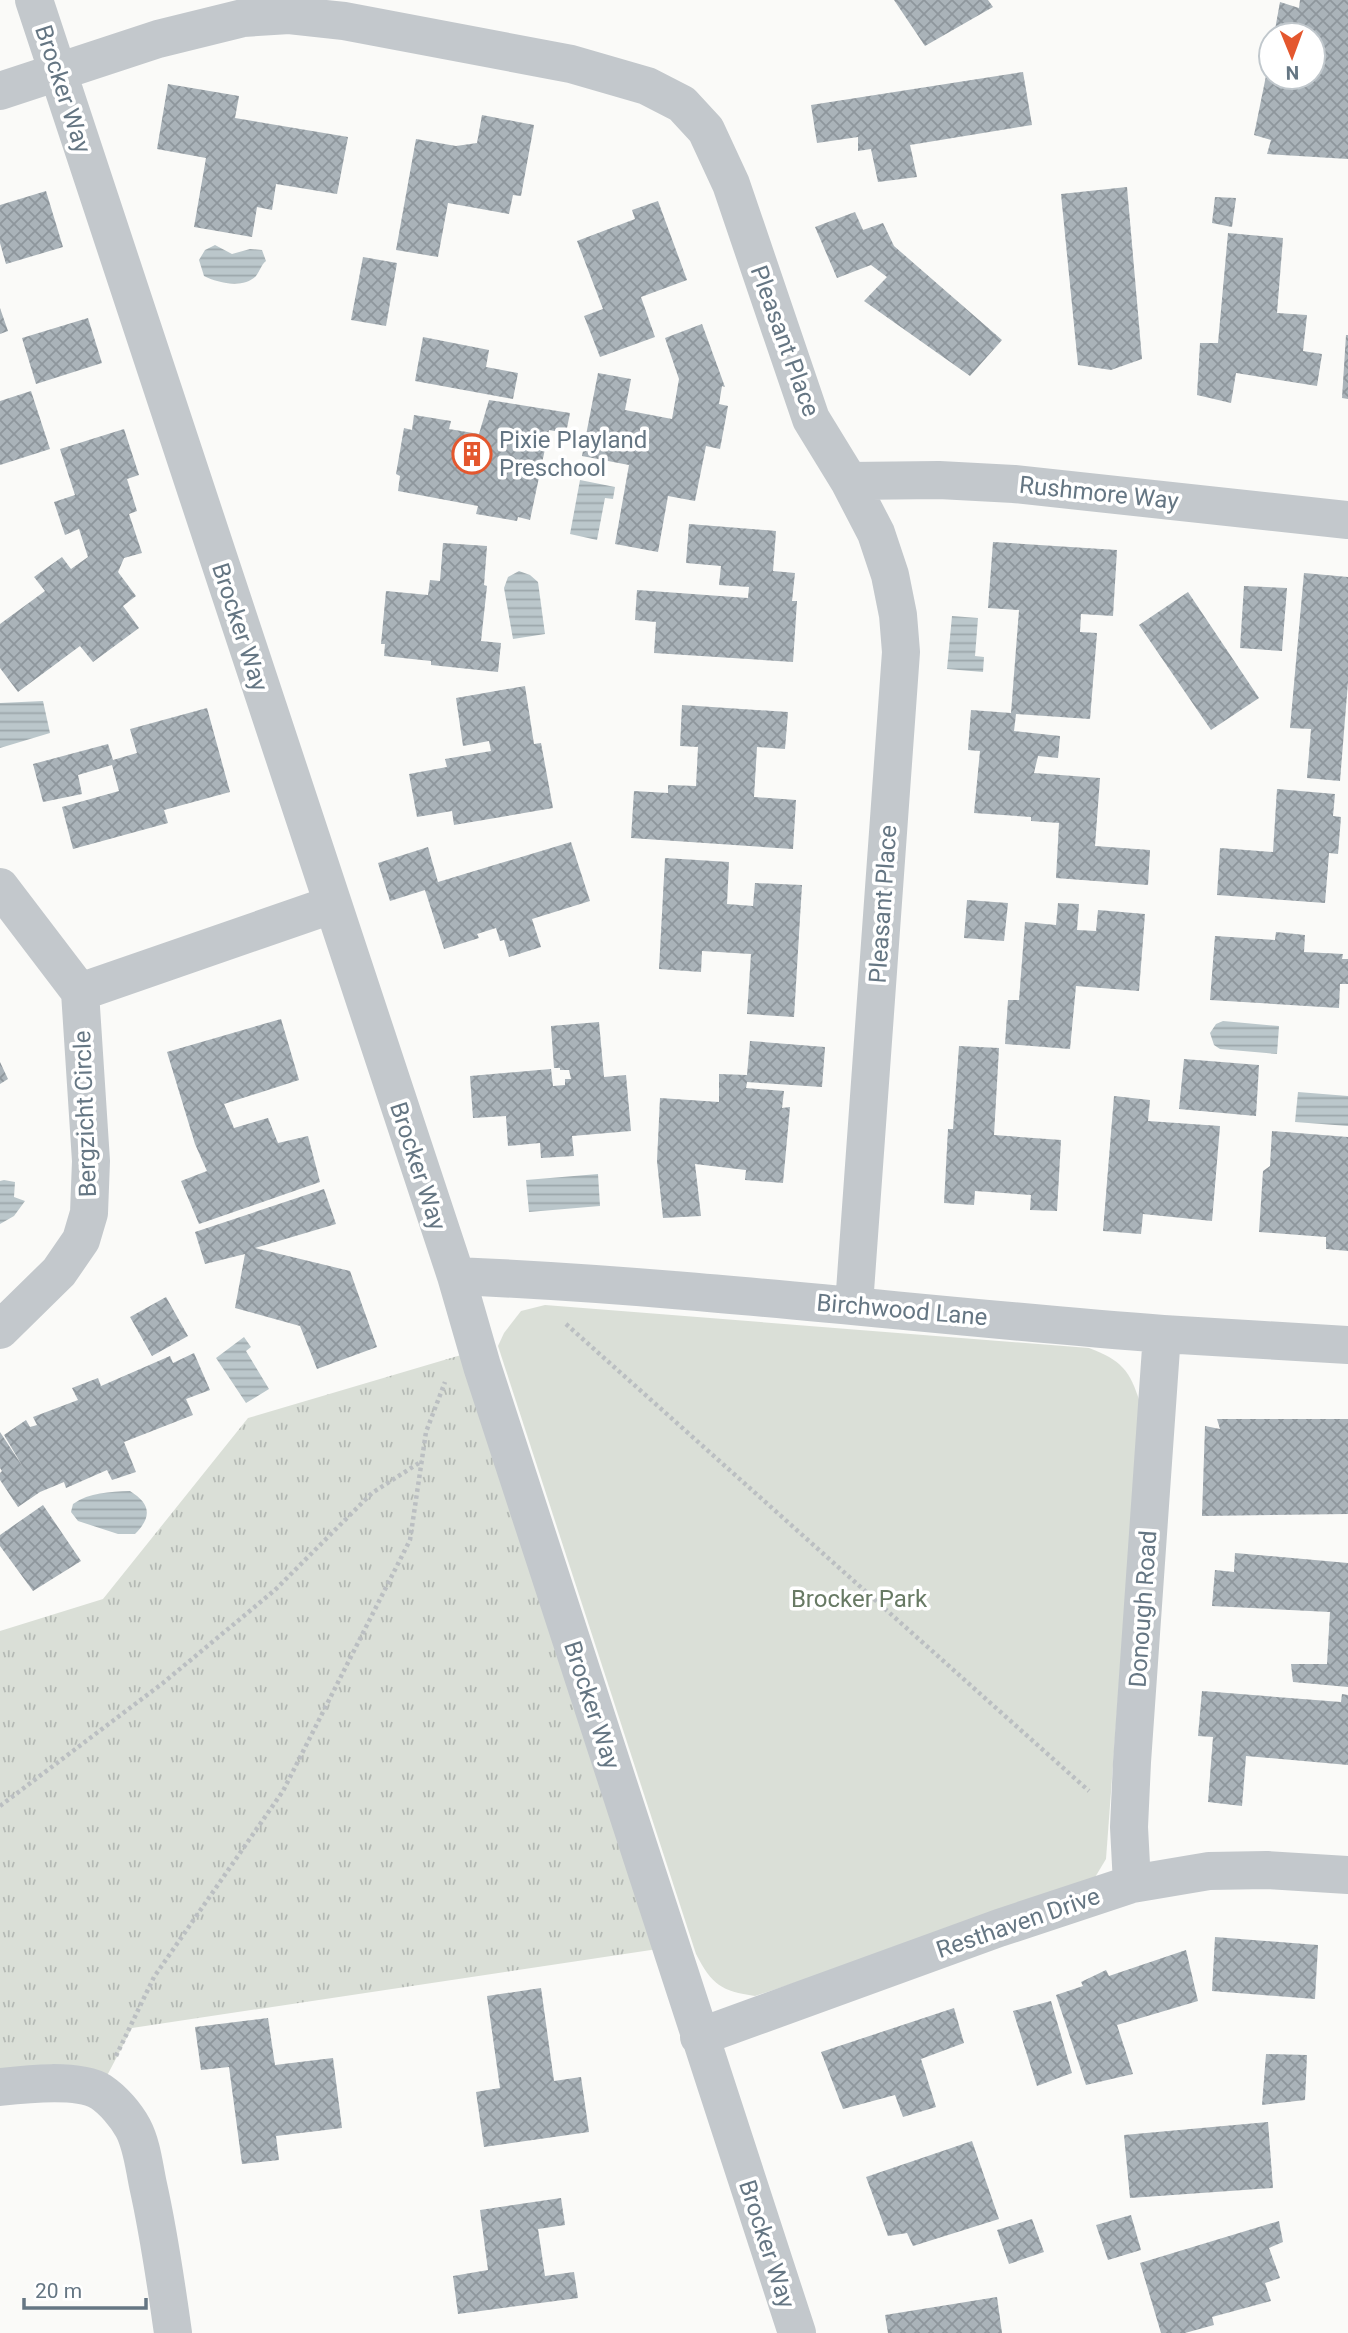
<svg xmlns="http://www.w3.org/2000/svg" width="1348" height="2333" font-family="Roboto,sans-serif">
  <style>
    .grass { fill: url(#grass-tufts) }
    .park { fill: #dadfd7 }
    .water { fill: url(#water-rules) }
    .building { fill: url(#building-cross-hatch) }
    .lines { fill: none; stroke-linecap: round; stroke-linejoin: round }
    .path { stroke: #bbbfc2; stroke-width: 4.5; stroke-dasharray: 3.5 3.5; stroke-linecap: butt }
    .minor { stroke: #c3c8cc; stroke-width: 38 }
    .labels { text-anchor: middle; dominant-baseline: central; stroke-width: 7; stroke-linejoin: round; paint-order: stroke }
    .street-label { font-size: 24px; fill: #657683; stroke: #fff }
    .poi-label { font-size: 24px; fill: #657683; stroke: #fff; text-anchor: start }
    .park-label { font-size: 24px; fill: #687a64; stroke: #fff }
  </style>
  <defs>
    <pattern id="grass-tufts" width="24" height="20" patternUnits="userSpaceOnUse" patternTransform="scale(1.75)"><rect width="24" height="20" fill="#dadfd7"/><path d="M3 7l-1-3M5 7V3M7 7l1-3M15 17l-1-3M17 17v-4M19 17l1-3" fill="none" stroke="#b4b9b4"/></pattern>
    <pattern id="water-rules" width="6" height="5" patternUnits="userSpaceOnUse" patternTransform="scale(1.75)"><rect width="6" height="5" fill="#bbc7cb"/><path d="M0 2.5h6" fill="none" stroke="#9ca6aa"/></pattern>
    <pattern id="building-cross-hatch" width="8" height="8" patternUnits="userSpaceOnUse" patternTransform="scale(1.75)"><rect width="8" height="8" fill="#aab3b9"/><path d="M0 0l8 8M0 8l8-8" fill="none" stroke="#8e969c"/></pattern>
  </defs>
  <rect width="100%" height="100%" fill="#fafaf8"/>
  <path class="grass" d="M478,1350L671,1947L132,2028L99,2091L0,2087V1631L103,1599L248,1418Z"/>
  <path class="park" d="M545,1305L1089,1348C1121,1360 1130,1370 1140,1403L1106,1859L1091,1884L755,1996C721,1991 712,1985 696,1954L498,1346L504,1333L521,1311Z"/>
  <path class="water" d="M215,245L232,254L250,249L262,250L266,261C261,265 260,271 256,276C243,289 218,283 204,276L199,260L205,250Z
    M580,480L615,487L613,499L605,498L597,540L570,534Z
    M519,571L530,575L538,582L545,634L513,639L504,588L508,577Z
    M952,616L978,618L975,656L984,657L983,672L947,669Z
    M43,701L50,733L0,748V703Z
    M1223,1021L1279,1026L1277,1054L1220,1049L1214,1045L1210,1033L1216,1024Z
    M1298,1092L1348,1096V1126L1295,1122Z
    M598,1174L600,1206L529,1212L526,1180Z
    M4,1180L15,1182L14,1197L25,1201L14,1216L0,1224V1181Z
    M244,1337L251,1347L246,1351L269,1389L246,1403L216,1358Z
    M130,1491C151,1504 152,1517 135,1534H118L78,1521L71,1512L73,1504C90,1492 109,1492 130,1491Z"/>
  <path class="building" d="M894,0H988L993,7L925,46Z
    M1300,0H1348V159L1267,154L1271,140L1254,135L1270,56L1271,77H1313V35H1274L1280,2L1299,8Z
    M1023,72L1032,125L910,145L917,177L878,182L871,149L858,151V137L817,143L811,105Z
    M168,84L239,96L235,118L348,137L337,194L276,184L272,210L257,207L252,237L194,227L206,158L157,149Z
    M482,115L534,125L521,196L513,195L509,214L448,203L438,257L396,250L416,139L456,146L477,143Z
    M1127,187L1142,359L1111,370L1078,365L1061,194Z
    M46,191L63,247L6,264L0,243V205Z
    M1215,197L1236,198L1232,227L1212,223Z
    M658,201L687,280L641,297L655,337L600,357L584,316L603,309L577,241L635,219L632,210Z
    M855,212L863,230L883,223L894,246L1002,340L970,376L864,301L887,277L871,265L837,278L815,227Z
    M1228,233L1283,238L1277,313L1307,315L1303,351L1322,354L1317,386L1236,373L1231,403L1197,395L1200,343H1218Z
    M363,257L397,263L386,326L351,320Z
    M0,308L8,331L0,334Z
    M88,318L102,363L36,384L22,338Z
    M702,324L725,387L722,386L719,404L728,406L720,449L706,446L695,501L668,496L658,552L615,544L629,465L582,456L598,373L631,379L625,410L672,419L679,379L665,338Z
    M1346,335H1348V399L1342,398Z
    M423,337L489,350L486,367L518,373L513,399L415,381Z
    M31,391L50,449L0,465V401Z
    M489,400L570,413L566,433L549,430L530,520L518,517L517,521L476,514L478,506L398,491L400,476L396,474L404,428L412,430L414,415L451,421L449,429L479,434Z
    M124,429L139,475L127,479L137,511L129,514L142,553L124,558L118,572L136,596L123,606L139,628L93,662L80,646L18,692L0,668V624L45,591L34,577L62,557L71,569L88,557L79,529L65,535L54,502L75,495L60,449Z
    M689,524L776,531L773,571L795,573L792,601H797L793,662L654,653L656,622L635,620L637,590L748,598L749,587L719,585L721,566L686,563Z
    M993,542L1117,550L1113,616L1081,614L1080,632L1097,633L1090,719L1016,714L1014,731L1060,736L1058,758L1038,756L1034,773L1100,778L1095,846L1150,850L1148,885L1056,878L1059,823L1031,821V817L974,813L980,751L968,750L971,710L1011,713L1019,610L988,608Z
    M443,543L487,546L484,585L487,586L481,641L501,643L498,672L431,665V661L384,656L385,644H381L386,591L428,595L430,580L440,581Z
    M1304,573L1348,577V682L1340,781L1307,778L1311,729L1290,728Z
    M1244,586L1287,588L1282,651L1240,648Z
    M1188,592L1259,698L1211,730L1139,625Z
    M525,686L534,744L541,743L553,808L454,825L452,811L417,817L409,774L447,767L445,759L491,751L489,741L463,746L456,698Z
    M682,705L788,712L785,749L757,747L754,797L796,800L793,849L631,838L634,791L668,793V785L696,786L698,747L680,746Z
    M207,708L230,792L164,810L168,823L73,849L62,807L119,791L112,765L78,775L82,794L43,802L33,764L108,744L113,760L137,753L130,729Z
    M1277,789L1335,794L1333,816L1341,817L1338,854L1329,853L1325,903L1217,895L1220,848L1273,852Z
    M571,842L590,901L532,919L541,947L509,957L504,940L500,941L496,928L477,934L479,938L444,949L425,890L390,901L378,863L428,847L438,882Z
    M665,858L729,862L727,904L753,906L755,883L802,885L794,1017L747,1014L751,954L702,951L701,972L659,969Z
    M967,900L1008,903L1004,941L964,938Z
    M1058,903L1079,904L1077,930L1096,931L1098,910L1145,914L1139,991L1076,986L1070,1049L1005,1044L1008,1000H1019L1025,922L1056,925Z
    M1276,932L1305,935L1304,952L1343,954L1342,959H1348V984H1340L1339,1008L1210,1000L1215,936L1275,940Z
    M281,1019L299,1080L224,1104L234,1128L268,1118L278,1143L308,1136L320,1182L199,1224L181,1181L207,1171L195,1144L167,1052Z
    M599,1022L604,1077L626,1075L631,1131L572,1136L574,1156L541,1158L540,1143L508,1146L506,1116L473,1118L470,1076L551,1069L553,1086L565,1085V1079H571L569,1070H560V1068H554L551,1026Z
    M750,1041L825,1047L822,1087L747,1082L746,1088L784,1091L782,1108L790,1107L783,1183L745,1180L746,1170L695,1164L701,1216L663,1218L657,1161L660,1098L719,1102V1074L747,1075Z
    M959,1046L999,1048L994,1135L1061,1140L1057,1211L1030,1210L1031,1195L975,1191L974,1205L944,1203L948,1129H953Z
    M1184,1059L1259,1065L1256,1116L1179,1109Z
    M0,1062L8,1079L0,1084Z
    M1114,1096L1150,1100L1148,1121L1220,1126L1212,1221L1143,1214L1141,1234L1103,1231Z
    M1272,1131L1348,1137V1251L1326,1249V1237L1259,1232L1263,1171L1270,1166Z
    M324,1189L336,1224L255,1248L350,1271L377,1347L317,1369L300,1326L235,1308L245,1254L205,1264L195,1232Z
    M166,1297L188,1336L152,1356L130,1317Z
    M194,1353L210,1390L186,1399L193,1415L124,1442L136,1472L112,1480L107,1470L66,1488L64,1482L40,1492L18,1507L0,1480V1473L2,1471L0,1468V1432L23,1467L4,1435L26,1420L30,1427L37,1425L33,1417L78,1400L72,1388L98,1378L101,1386L170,1356L173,1363Z
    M1217,1419H1348V1514L1202,1516L1205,1426L1220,1429Z
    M43,1505L81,1561L33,1591L0,1546V1535Z
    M1235,1553L1348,1563V1687L1293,1682L1291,1664H1327L1330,1612L1212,1606L1215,1570L1234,1572Z
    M1202,1691L1341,1702L1342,1694L1348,1695V1765L1246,1756L1242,1806L1208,1802L1213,1737L1198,1736Z
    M1215,1937L1318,1945L1315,1999L1212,1991Z
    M1186,1950L1198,2001L1117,2025L1133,2074L1086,2085L1056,1995L1083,1986L1081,1982L1106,1970L1109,1976Z
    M541,1988L554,2081L581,2077L589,2132L484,2147L476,2092L500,2088L487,1996Z
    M1051,2001L1072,2073L1037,2086L1013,2011Z
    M954,2008L964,2043L921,2059L936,2107L903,2117L895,2095L843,2109L821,2052Z
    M268,2018L275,2065L333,2058L342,2128L276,2136L279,2160L242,2164L229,2067L201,2070L195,2027Z
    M1266,2054L1307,2055L1305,2100L1262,2105Z
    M1268,2122L1273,2188L1130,2198L1124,2135Z
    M972,2141L999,2219L913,2246L907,2233L888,2236L866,2177Z
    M561,2198L565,2225L538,2229L545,2276L574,2272L578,2298L458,2314L453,2276L488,2270L480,2210Z
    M1131,2215L1141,2250L1108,2260L1096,2225Z
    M1032,2219L1044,2252L1009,2264L997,2230Z
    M1279,2221L1283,2242L1269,2248L1280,2278L1265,2283L1271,2301L1212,2317L1214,2325L1185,2333H1161L1140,2263Z
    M997,2297L1002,2333H888L885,2315Z"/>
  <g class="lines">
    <path class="path" d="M566,1324L1089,1791
      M0,1806L163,1683L275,1590L372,1493L422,1461
      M116,2056L154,1977L283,1791L410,1540L426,1432L445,1382"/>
    <path class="minor" d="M34,0L456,1276L482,1366L797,2333
      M0,91L158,39L243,18L289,15L344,21L571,64L647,86L682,104L706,130L731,184L811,419L849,481L876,533L890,575L898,615L901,652L854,1305
      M849,481L939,480L1014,484L1348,520
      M0,887L80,992L91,1161L89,1213L81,1240L59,1272L0,1330
      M80,992L331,905
      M456,1276C692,1286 927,1316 1163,1334C1225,1338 1286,1341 1348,1345
      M1132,1884L1129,1827L1132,1762L1162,1334
      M699,2037L999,1928L1132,1884L1209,1871L1267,1870L1348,1875
      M0,2087C26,2084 78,2078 101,2092C113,2100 126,2115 133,2128C142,2145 144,2166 148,2185C159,2234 166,2283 173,2333"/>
  </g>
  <defs>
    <g id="building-ring" transform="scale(2.0125)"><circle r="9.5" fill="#fff" stroke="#e4572e" stroke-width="1.5"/><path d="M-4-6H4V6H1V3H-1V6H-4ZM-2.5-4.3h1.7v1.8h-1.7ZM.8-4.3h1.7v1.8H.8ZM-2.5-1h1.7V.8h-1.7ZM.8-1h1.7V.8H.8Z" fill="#e4572e"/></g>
  </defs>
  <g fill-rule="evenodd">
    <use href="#building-ring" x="472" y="454"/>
  </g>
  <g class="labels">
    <g class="street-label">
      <text transform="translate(63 89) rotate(72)">Brocker Way</text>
      <text transform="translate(785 341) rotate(70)">Pleasant Place</text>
      <text transform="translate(1099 493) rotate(6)">Rushmore Way</text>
      <text transform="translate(240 627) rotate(72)">Brocker Way</text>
      <text transform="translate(883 904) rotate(-86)">Pleasant Place</text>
      <text transform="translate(85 1114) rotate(-92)">Bergzicht Circle</text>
      <text transform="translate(418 1166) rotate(72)">Brocker Way</text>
      <text transform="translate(902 1310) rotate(5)">Birchwood Lane</text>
      <text transform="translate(1143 1609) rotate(-86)">Donough Road</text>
      <text transform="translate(592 1705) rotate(72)">Brocker Way</text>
      <text transform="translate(1018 1923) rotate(-19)">Resthaven Drive</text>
      <text transform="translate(767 2244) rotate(72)">Brocker Way</text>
    </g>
    <g class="poi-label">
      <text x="499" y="440">Pixie Playland<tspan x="499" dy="28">Preschool</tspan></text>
    </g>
    <g class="park-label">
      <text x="859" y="1599">Brocker Park</text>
    </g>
  </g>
  <g transform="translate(1292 56) rotate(179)"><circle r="33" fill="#ffffff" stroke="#c1c8cd" stroke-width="2"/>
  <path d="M0-5L12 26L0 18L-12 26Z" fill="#e4572e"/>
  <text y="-10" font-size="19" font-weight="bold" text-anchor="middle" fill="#657683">N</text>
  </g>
  <path d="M24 2298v10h122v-10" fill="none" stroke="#657683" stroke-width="3.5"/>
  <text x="35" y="2298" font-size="21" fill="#657683" stroke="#ffffff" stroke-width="5" paint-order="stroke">20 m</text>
</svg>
